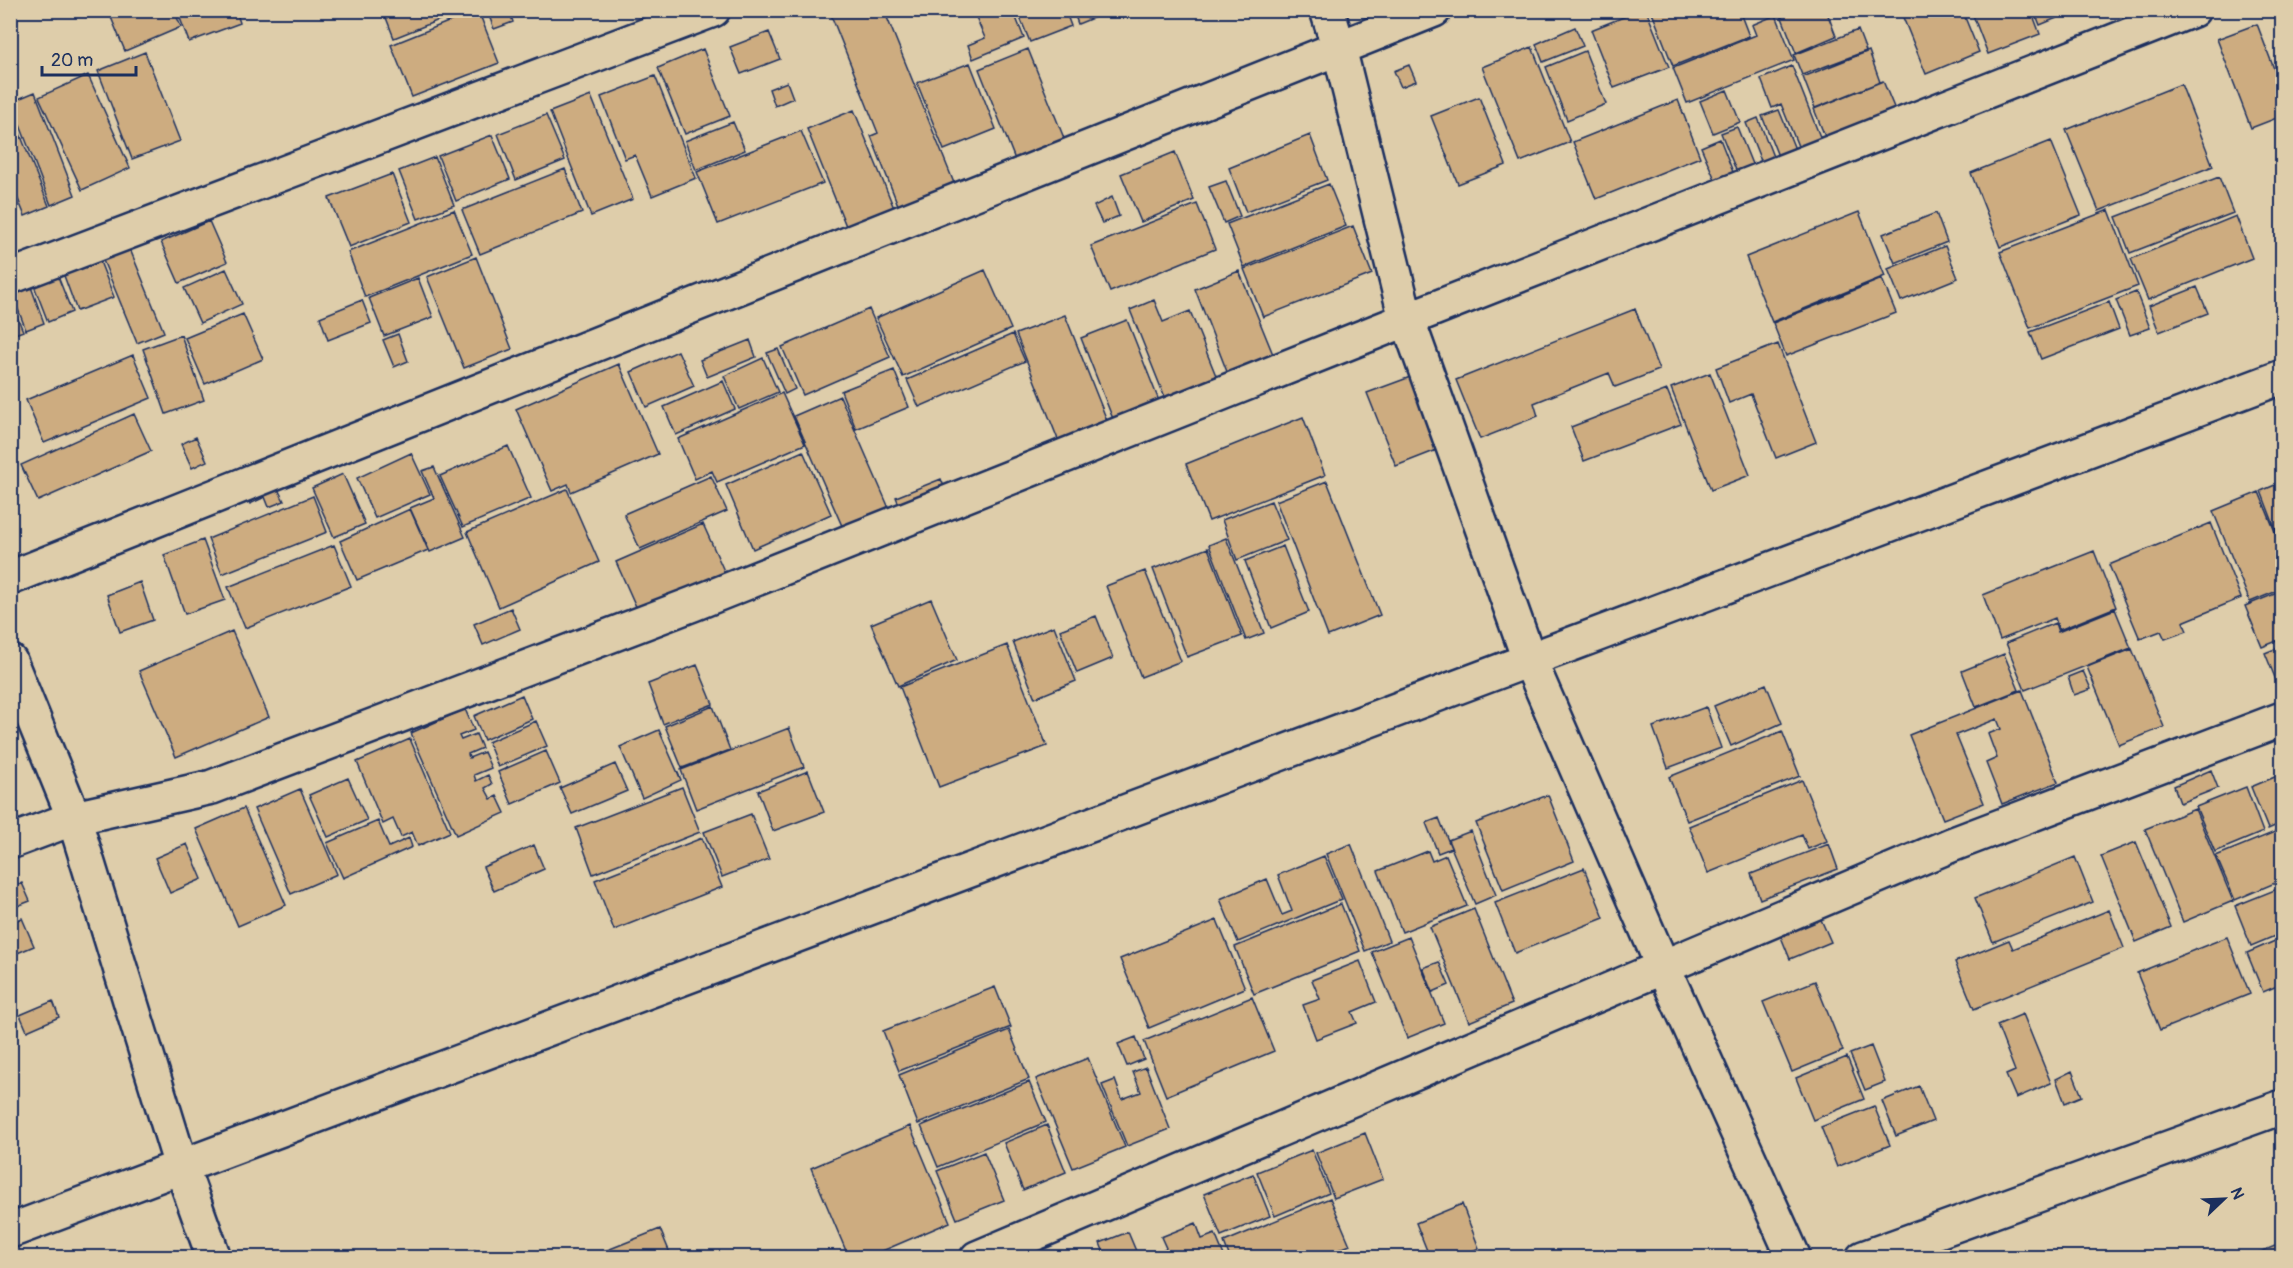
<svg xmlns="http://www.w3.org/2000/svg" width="2293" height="1268" font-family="Pangolin,sans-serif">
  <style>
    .building { fill: #cdac80; stroke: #1b2f5e; stroke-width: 1.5 }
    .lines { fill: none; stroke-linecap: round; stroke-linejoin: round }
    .minor-casing { stroke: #1b2f5e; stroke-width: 38 }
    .minor { stroke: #decdaa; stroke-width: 33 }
  </style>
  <rect width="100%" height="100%" fill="#decdaa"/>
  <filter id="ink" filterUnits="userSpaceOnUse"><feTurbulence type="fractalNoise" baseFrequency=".0167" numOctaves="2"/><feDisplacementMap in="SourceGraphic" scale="12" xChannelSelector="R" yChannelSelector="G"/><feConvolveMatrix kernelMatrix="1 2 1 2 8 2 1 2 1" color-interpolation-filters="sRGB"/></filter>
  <g filter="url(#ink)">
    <path class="building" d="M108,10H174L181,27L125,51Z
      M177,10H236L240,23L189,42Z
      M383,10H464L394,38Z
      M478,10L499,63L412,97L391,45Z
      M487,10H509L513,22L494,29Z
      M829,10H884L954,183L898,205L871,136L878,133Z
      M973,10H1013L1024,38L973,59L968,45L985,38Z
      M1017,10H1065L1071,26L1030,42Z
      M1073,10H1112L1078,24Z
      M1641,10H1646L1669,67L1614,88L1591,30Z
      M1651,10H1739L1749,36L1673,66Z
      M1779,10H1826L1836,36L1796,53Z
      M1900,10H1962L1979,52L1926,74Z
      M1971,10H2031L2040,34L1988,54Z
      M2034,10H2076L2040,25Z
      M1776,15L1794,60L1687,103L1673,68L1756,35L1752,25Z
      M2257,24L2282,90V116L2251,128L2217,39Z
      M1575,27L1583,46L1543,62L1536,44Z
      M1858,30L1866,51L1802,75L1794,55Z
      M769,32L780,59L741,74L730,47Z
      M1532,47L1570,142L1520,162L1482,67Z
      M703,49L730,116L685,134L658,68Z
      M1028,49L1066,143L1016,162L979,69Z
      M1585,51L1606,104L1567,120L1546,67Z
      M1869,51L1880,82L1815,108L1803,77Z
      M145,52L180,141L132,159L98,71Z
      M970,63L996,129L944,150L917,83Z
      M1409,65L1416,81L1401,87L1394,71Z
      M1792,66L1826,152L1804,161L1781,104L1772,108L1761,79Z
      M88,75L130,168L82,190L39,97Z
      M655,76L696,178L652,196L635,155L625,159L601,97Z
      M1883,81L1898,117L1828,144L1814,109Z
      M787,82L793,98L775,106L769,89Z
      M2181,84L2213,166L2099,211L2066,130Z
      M1727,90L1740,122L1713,133L1700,101Z
      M35,92L75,195L51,205L11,102Z
      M591,96L633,199L591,216L550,112Z
      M1479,97L1506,165L1458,184L1431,116Z
      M1678,100L1700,157L1596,199L1573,142Z
      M10,109L49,206L25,216L10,180Z
      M854,110L896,213L848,231L807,129Z
      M1779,110L1797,154L1780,161L1762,116Z
      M546,115L565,160L516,180L498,134Z
      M1758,118L1777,167L1765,171L1746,123Z
      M733,122L745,150L696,170L685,141Z
      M1737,127L1758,179L1742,185L1721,133Z
      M801,131L823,183L718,224L697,172Z
      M492,135L510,179L456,201L438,156Z
      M1310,135L1327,180L1246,212L1229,168Z
      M1720,139L1735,177L1717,184L1701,147Z
      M2051,141L2081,215L2000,247L1971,173Z
      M1175,152L1194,200L1141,222L1121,174Z
      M435,157L454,205L418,219L399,171Z
      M565,169L582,213L480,254L462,210Z
      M392,174L411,222L349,247L329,198Z
      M2219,177L2233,213L2130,253L2116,217Z
      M1226,181L1240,216L1224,223L1209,187Z
      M1329,184L1346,226L1244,267L1227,224Z
      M1112,197L1119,216L1102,223L1094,206Z
      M1197,204L1215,249L1110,292L1091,246Z
      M454,210L472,254L365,297L348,252Z
      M2109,210L2138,286L2030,328L2000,252Z
      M1859,212L1885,276L1772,322L1746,257Z
      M1936,213L1947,242L1895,263L1883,234Z
      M2236,216L2252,258L2148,300L2131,259Z
      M209,221L227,262L179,283L161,242Z
      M1353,226L1372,274L1263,317L1244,269Z
      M127,242L164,332L137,343L100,253Z
      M1945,246L1958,278L1901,301L1888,269Z
      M476,257L512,349L464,368L427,277Z
      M99,259L114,297L77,311L63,273Z
      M226,269L242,304L200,323L184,288Z
      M985,270L1011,329L903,377L876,318Z
      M1239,271L1277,364L1231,382L1195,289Z
      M57,274L72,312L48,322L33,283Z
      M418,278L433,317L384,336L369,298Z
      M1882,279L1896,313L1786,356L1773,323Z
      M30,284L44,323L26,330L11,291Z
      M2197,287L2208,313L2159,332L2149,306Z
      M2136,292L2150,328L2130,335L2116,300Z
      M10,299L23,331L10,336Z
      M362,300L371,323L328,340L320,317Z
      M1154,300L1163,322L1190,311L1221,388L1169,408L1130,310Z
      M2109,302L2119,329L2041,359L2030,332Z
      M869,309L890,357L803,395L782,347Z
      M1635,309L1659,370L1615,387L1609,373L1534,403L1538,416L1480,439L1456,380Z
      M243,314L263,359L205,384L185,338Z
      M1065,315L1112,433L1063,452L1016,334Z
      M1127,320L1163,411L1117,429L1081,338Z
      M398,334L408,361L394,367L383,340Z
      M1013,334L1025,361L919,407L907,380Z
      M181,335L204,400L166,414L143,349Z
      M750,340L756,357L707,377L700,360Z
      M1778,344L1816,442L1776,458L1751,394L1729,403L1716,368Z
      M778,349L795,389L785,394L767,353Z
      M678,351L694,386L646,407L631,372Z
      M133,355L151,398L44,443L26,400Z
      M763,358L778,392L739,409L724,376Z
      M619,364L658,454L571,492L568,484L552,491L516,409Z
      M894,370L909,407L856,429L841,391Z
      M1710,373L1750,475L1711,490L1671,388Z
      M1413,376L1442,448L1396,466L1367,393Z
      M723,381L735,409L676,435L664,407Z
      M1667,390L1681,424L1584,461L1571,427Z
      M782,393L805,444L717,482L712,471L695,479L678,439Z
      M840,396L892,515L846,535L794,416Z
      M134,414L151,451L38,501L21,465Z
      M1303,417L1325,475L1209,521L1186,464Z
      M196,437L207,461L192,468L181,444Z
      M508,446L531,498L463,527L440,476Z
      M803,451L831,514L753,549L726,485Z
      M411,453L430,494L375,518L357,478Z
      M434,467L465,537L430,552L410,508L434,498L422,471Z
      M343,474L365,524L334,537L312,488Z
      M711,476L727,511L640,549L624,514Z
      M941,479L949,499L904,517L896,497Z
      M1327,481L1380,615L1328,636L1276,501Z
      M2282,482V546L2261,491Z
      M276,485L284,501L269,507L265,497L250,504L248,497Z
      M567,489L599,562L499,607L467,532Z
      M2259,492L2282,549V589L2250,602L2213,511Z
      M313,496L327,532L222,574L208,539Z
      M1271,501L1287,540L1237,560L1222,520Z
      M410,509L428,550L357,580L340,541Z
      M2211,523L2241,598L2183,622L2187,631L2165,639L2161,631L2140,639L2109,565Z
      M703,524L729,582L642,620L616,562Z
      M1226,538L1264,633L1246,640L1209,545Z
      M203,540L225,600L185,614L164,555Z
      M334,545L351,586L245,628L228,587Z
      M1283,546L1309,612L1271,628L1245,561Z
      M1208,548L1242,636L1187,657L1153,569Z
      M2094,551L2116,607L2059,630L2055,618L2000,640L1983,595Z
      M1145,571L1181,661L1141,677L1106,586Z
      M140,582L153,620L120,632L107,595Z
      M2282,591V639L2262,647L2245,606Z
      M931,599L957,660L898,686L871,624Z
      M511,608L520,629L483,645L474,624Z
      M2115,609L2131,648L2025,690L2006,643L2055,623L2058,632Z
      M1096,616L1113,658L1077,673L1060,630Z
      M1054,626L1076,681L1035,698L1013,642Z
      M232,631L269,717L176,757L139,671Z
      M1007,645L1047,746L939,787L900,687Z
      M2282,646V695L2265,653Z
      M2132,649L2164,727L2119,745L2087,667Z
      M2004,654L2019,690L1976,707L1962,671Z
      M697,665L713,704L663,724L648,684Z
      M2083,671L2091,689L2074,695L2068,677Z
      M1766,684L1782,723L1731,746L1714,706Z
      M2022,690L2058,782L2002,804L1986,763L1997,758L1988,734L2001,729L1997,719L1956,735L1984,803L1943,819L1909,735Z
      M522,695L532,719L484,740L474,716Z
      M713,706L730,750L682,768L665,726Z
      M1706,707L1721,748L1668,768L1653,727Z
      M465,709L474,730L459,736L461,740L476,734L482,748L468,754L469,758L484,752L491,768L474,775L476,781L488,775L492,784L485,788L491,799L497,796L505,813L456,835L411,733Z
      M536,721L547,746L498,767L488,742Z
      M789,728L804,767L696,809L681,770Z
      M659,730L681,780L642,798L620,747Z
      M1782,731L1800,776L1687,821L1669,777Z
      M410,739L450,832L418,846L412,832L401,837L393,819L383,824L357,762Z
      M546,751L560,783L512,804L498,772Z
      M615,764L627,791L572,814L560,788Z
      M2211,770L2218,788L2180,803L2174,786Z
      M808,771L824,812L773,831L758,791Z
      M2282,774V823L2268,829L2251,787Z
      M348,778L367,820L328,837L309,795Z
      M1802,780L1827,841L1808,849L1802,835L1708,873L1689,826Z
      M682,787L700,832L593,874L576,828Z
      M2246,787L2263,832L2215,852L2196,807Z
      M300,789L337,874L291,894L254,809Z
      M1548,795L1574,861L1503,890L1476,823Z
      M11,802L19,821L10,825V803Z
      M244,808L286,905L238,926L196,829Z
      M2195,809L2233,901L2183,922L2145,829Z
      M751,814L769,859L722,877L704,832Z
      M1439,818L1451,848L1438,853L1426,823Z
      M378,821L389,847L409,838L412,847L343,878L327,843Z
      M2282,829V880L2235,900L2216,856Z
      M1471,831L1496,895L1475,904L1448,840Z
      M702,838L722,887L614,930L595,880Z
      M2136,842L2171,927L2136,942L2101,856Z
      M187,844L202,879L170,893L155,858Z
      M1351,844L1389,941L1365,951L1326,854Z
      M1829,844L1838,869L1760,899L1751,874Z
      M534,845L544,869L494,891L483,867Z
      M1428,851L1432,861L1446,855L1467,906L1402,932L1378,871Z
      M1324,856L1342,899L1238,942L1220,899L1267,879L1282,915L1292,911L1278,875Z
      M2075,857L2093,902L1993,942L1975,898Z
      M1584,868L1604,918L1515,953L1495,903Z
      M22,883L30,901L10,909V888Z
      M2282,887V933L2251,946L2235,906Z
      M1341,904L1360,951L1254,994L1235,947Z
      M1474,909L1512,1004L1469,1022L1430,927Z
      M2109,910L2124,948L1974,1009L1955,962L2009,940L2013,949Z
      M1819,915L1831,942L1790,959L1779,932Z
      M22,918L34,946L15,954L10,944V923Z
      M1217,920L1245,988L1149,1028L1120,959Z
      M1409,937L1444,1023L1407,1038L1372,952Z
      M2227,937L2250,994L2160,1030L2137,973Z
      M2282,938V984L2263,992L2247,953Z
      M1360,961L1376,1002L1352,1012L1357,1023L1316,1039L1303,1005L1320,999L1312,980Z
      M1439,962L1449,985L1433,992L1423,968Z
      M1815,981L1843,1051L1792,1072L1763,1002Z
      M995,987L1011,1027L899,1071L883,1031Z
      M1252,997L1274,1051L1166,1096L1144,1041Z
      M53,1001L59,1017L27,1031L20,1015Z
      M2023,1014L2051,1083L2016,1098L2006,1075L2015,1071L1997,1025Z
      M1009,1030L1029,1079L918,1124L899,1075Z
      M1136,1037L1144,1059L1127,1066L1118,1044Z
      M1871,1046L1885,1082L1865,1090L1850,1054Z
      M1847,1057L1864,1099L1813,1120L1796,1078Z
      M1088,1058L1125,1147L1073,1168L1036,1079Z
      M1146,1067L1170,1129L1127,1146L1102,1085L1115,1080L1122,1099L1141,1092L1133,1072Z
      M2072,1071L2082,1096L2065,1103L2056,1079Z
      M1029,1082L1046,1122L938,1167L921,1126Z
      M1919,1086L1933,1121L1896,1136L1882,1101Z
      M1874,1106L1890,1145L1837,1167L1821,1127Z
      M1047,1125L1066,1172L1023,1190L1004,1143Z
      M910,1126L950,1222L866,1258H849L811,1168Z
      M1365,1133L1383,1179L1334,1198L1316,1153Z
      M1312,1150L1329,1193L1275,1216L1257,1172Z
      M984,1152L1004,1200L957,1219L937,1171Z
      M1253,1174L1270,1216L1221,1236L1204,1194Z
      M1330,1198L1350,1245L1319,1258H1230L1224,1242Z
      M1462,1204L1479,1248L1457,1258H1430L1416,1223Z
      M1196,1223L1202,1239L1215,1234L1225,1258H1146L1166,1248L1161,1237Z
      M660,1229L672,1258H596L595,1255Z
      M1128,1232L1136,1251L1129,1254L1130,1258H1106L1100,1243Z
      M2282,1243V1258H2246Z
      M475,1250L478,1258H463L462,1254Z"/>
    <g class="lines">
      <g class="minor-casing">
        <path id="minor" d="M1327,10L1339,48L1403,307L1529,659L1663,967L1794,1258
          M10,277L713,10
          M10,578L1434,10
          M10,661L74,818L181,1166L214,1258
          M10,842L74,818L212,787L693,604L1408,319L2193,10
          M10,1231L2282,377
          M977,1258L1951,845L2282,719
          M1863,1258L2282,1107"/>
      </g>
      <use href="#minor" class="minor"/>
    </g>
  </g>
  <rect width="2293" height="1268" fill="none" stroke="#decdaa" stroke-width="36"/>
  <rect x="18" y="18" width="2257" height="1232" fill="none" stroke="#1b2f5e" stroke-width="2" filter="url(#ink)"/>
  <g transform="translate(2224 1199) rotate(67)" stroke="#decdaa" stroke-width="4.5" paint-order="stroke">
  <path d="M0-4.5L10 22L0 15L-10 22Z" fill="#1b2f5e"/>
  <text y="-9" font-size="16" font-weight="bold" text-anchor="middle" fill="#1b2f5e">N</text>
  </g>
  <path d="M42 66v9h94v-9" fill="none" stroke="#1b2f5e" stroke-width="3"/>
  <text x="51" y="66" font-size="18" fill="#1b2f5e" stroke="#decdaa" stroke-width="4.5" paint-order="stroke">20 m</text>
</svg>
